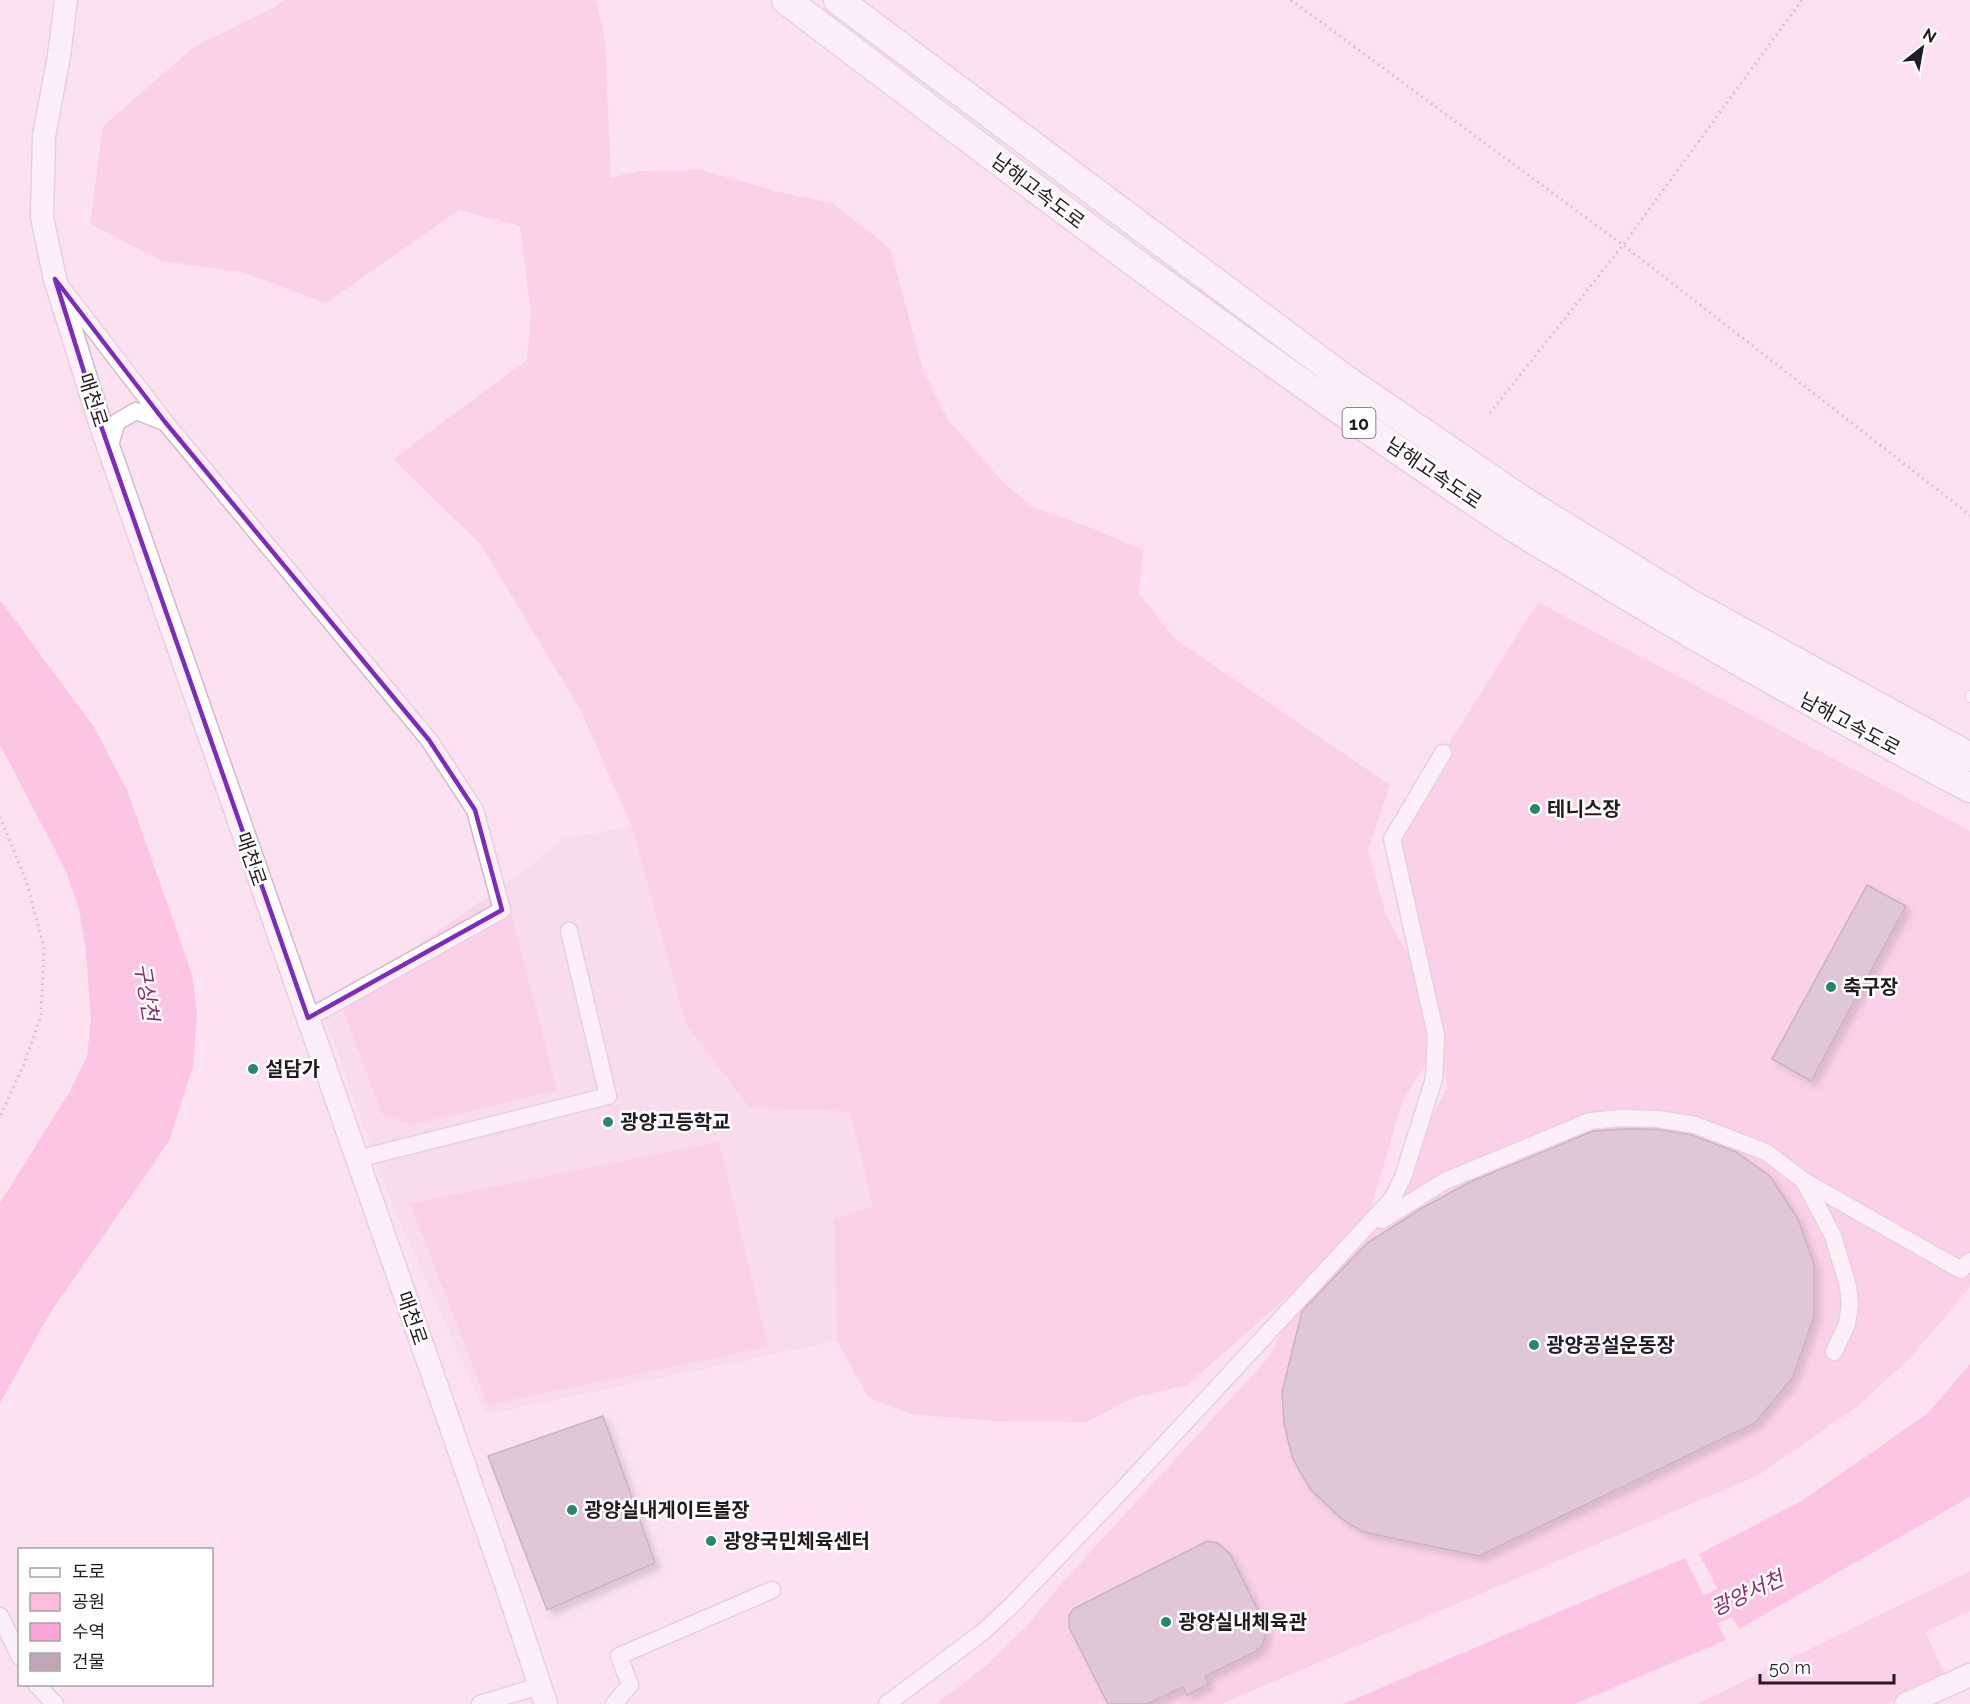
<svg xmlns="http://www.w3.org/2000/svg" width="1970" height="1704" font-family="Raleway,'Noto Sans KR',sans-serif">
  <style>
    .built { fill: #f6d5e7 }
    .green { fill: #fbbce0 }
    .water { fill: #fda3d8 }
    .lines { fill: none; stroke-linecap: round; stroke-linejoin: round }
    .river { stroke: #fda3d8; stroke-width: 32 }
    .building { fill: #bfa6b4; stroke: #917a87; stroke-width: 1.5; filter: url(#shadow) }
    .lane-casing { stroke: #d3bac8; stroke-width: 10 }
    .street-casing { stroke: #d3bac8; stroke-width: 19 }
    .secondary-casing { stroke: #d3bac8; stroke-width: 25 }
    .highway-casing { stroke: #d3bac8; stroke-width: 31 }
    .path { stroke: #a28f99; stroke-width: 3; stroke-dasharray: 1.5 4.5; stroke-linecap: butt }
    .lane { stroke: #fff; stroke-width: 8 }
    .street { stroke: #fff; stroke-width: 16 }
    .secondary { stroke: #fff; stroke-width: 22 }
    .highway { stroke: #fff; stroke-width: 28 }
    .marked { fill: none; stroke: #7b2cbf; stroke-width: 4.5; stroke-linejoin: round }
    .poi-dot { fill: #248a65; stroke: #fff; stroke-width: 2 }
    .labels { text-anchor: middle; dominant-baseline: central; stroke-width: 5; stroke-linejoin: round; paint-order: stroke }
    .shield { fill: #fff; stroke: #665f63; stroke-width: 1.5 }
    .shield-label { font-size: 18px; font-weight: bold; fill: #241b20 }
    .street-label { font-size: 20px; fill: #241b20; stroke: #fff }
    .poi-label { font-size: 20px; font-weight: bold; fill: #241b20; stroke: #fff; text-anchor: start }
    .water-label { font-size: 21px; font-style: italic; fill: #8e286c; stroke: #fff }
  </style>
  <defs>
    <filter id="shadow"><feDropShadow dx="5.5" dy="5.5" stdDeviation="3" flood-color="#0004"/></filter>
  </defs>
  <rect width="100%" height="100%" fill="#fce2f0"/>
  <path class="built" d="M632,827L686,1025L749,1107L850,1111L873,1208L834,1218L837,1341L486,1414L391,1202L322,1010L515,878L565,838Z"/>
  <path class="green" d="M284,0H596L605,39L611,178L638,171L702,170L783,193L832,203L890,248L923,370L948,420L1005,484L1034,508L1092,528L1143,550L1139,594L1175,639L1390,785L1368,850L1386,915L1423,982L1392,839L1443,753L1538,602L1970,831V1287L1910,1358L1858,1406L1757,1476L1221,1704H936L983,1668L1026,1627L1062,1583L1269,1357L1298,1299L1381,1223L1447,1086L1428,1000L1435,1049L1402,1102L1365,1229L1187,1385L1133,1398L1086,1422L995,1421L910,1414L868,1397L837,1341L834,1218L873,1207L850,1112L749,1107L686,1025L632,827L581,711L481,545L393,459L527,360L531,313L520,226L459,210L326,303L242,272L162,261L90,224L103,126L194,47L275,7Z
    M508,901L557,1090L411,1125L382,1114L337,994Z
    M719,1142L768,1347L488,1405L410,1203Z
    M1970,1571V1611L1925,1632L1946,1676L1887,1704H1697Z"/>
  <path class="water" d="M0,600L94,727L128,792L192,974L197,1014L193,1066L169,1141L50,1313L0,1403V1203L70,1091L87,1056L91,1020L86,952L79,909L65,869L0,745Z
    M1970,1364V1497L1739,1629L1699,1554L1800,1502L1927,1414Z
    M1685,1558L1726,1640L1575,1704H1343Z"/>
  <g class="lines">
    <path class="river" d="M1673,1626L1765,1585"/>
  </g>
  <path class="building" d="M1867,885L1906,906L1811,1081L1772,1059Z
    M1622,1129H1657L1692,1135L1736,1152L1770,1176L1798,1219L1814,1264V1317L1793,1377L1755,1423L1479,1556L1363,1532L1342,1519L1310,1489L1292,1457L1284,1423L1282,1392L1302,1311L1367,1243L1422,1208L1470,1182L1593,1131Z
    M603,1416L655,1563L547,1610L488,1456Z
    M1207,1541L1218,1543L1230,1554L1265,1625V1637L1262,1645L1255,1652L1205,1676L1209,1684L1187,1695L1183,1687L1147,1704H1108L1069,1627V1616L1073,1609Z"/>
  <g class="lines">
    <g class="lane-casing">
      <path id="lane" d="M1970,695V698"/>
    </g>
    <g class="street-casing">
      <path id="street" d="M62,288L165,422L429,740L475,810L502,910L308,1018
        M109,448L117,422L136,411L164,422
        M357,1159L608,1096L569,931
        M1804,1181L1961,1270L1970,1261
        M1382,1220L1445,1181L1590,1121L1622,1118L1658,1119L1695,1125L1766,1152L1804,1181L1833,1236L1848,1286L1850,1304L1847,1324L1834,1352
        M0,1616L20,1657
        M36,1684L55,1704
        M480,1704L539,1686
        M614,1704L630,1685L619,1656L772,1590
        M887,1704L984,1631L1013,1604L1125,1487L1392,1199L1403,1177L1434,1079L1436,1035L1392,839L1443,753"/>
    </g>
    <g class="secondary-casing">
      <path id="secondary" d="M66,0L59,56L44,136L42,217L55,279L100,423L509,1593L546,1704
        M1906,1704L1970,1675"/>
    </g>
    <g class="highway-casing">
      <path id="highway" d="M786,0C1022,179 1257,359 1504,521C1538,543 1574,563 1608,584C1727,656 1847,723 1970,788
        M838,0L1339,375L1523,501L1687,602L1970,757"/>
    </g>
    <path class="path" d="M1291,0L1623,245L1970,515
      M1490,413L1623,245L1802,0
      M0,817L27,883L44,948L41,1016L24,1064L0,1117"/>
    <use href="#lane" class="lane"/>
    <use href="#street" class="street"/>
    <use href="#secondary" class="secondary"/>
    <use href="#highway" class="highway"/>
  </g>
  <path d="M0 0H1970V1704H0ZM55,279L165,422L429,740L475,810L502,910L308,1018L100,423Z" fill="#fce2f0" fill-opacity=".55" fill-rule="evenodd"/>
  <path class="marked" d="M55,279L165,422L429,740L475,810L502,910L308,1018L100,423Z"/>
  <g class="poi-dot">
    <circle cx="1535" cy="809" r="6"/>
    <circle cx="1831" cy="987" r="6"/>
    <circle cx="253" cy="1069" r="6"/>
    <circle cx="608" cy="1122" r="6"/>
    <circle cx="1534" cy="1345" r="6"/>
    <circle cx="572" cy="1510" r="6"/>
    <circle cx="711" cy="1541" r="6"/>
    <circle cx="1166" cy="1622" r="6"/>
  </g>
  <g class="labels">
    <rect class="shield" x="1342.5" y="408" width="33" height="30" rx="4.5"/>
    <g class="shield-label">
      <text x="1359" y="423">10</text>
    </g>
    <g class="street-label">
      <text transform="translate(1038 191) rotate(37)">남해고속도로</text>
      <text transform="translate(93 400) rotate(72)">매천로</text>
      <text transform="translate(1434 473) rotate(34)">남해고속도로</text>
      <text transform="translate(1850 724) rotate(28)">남해고속도로</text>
      <text transform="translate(251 859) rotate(71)">매천로</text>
      <text transform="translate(412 1318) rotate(71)">매천로</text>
    </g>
    <g class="poi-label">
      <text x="1547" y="809">테니스장</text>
      <text x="1843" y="987">축구장</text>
      <text x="265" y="1069">설담가</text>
      <text x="620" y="1122">광양고등학교</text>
      <text x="1546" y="1345">광양공설운동장</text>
      <text x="584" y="1510">광양실내게이트볼장</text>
      <text x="723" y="1541">광양국민체육센터</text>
      <text x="1178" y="1622">광양실내체육관</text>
    </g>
    <g class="water-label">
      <text transform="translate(147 992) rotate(81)">구상천</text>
      <text transform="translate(1747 1593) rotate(-25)">광양서천</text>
    </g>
  </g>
  <rect x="18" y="1548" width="195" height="138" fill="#ffffff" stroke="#a7a4a6" stroke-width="1.5"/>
  <rect x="30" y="1568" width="30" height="9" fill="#ffffff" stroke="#a7a4a6" stroke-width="1.5"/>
  <text x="72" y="1578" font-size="18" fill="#241b20">도로</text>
  <rect x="30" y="1593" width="30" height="18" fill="#fbbce0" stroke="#a7a4a6" stroke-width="1.5"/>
  <text x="72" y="1608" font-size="18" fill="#241b20">공원</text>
  <rect x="30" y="1623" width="30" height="18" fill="#fda3d8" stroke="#a7a4a6" stroke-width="1.5"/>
  <text x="72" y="1638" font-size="18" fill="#241b20">수역</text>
  <rect x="30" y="1653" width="30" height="18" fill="#bfa6b4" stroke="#a7a4a6" stroke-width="1.5"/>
  <text x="72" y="1668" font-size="18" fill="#241b20">건물</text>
  <g transform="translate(1922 48) rotate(31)" stroke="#ffffff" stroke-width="4.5" paint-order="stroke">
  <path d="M0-4.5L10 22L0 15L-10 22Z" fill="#241b20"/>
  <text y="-9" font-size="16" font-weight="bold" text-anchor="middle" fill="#241b20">N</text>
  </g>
  <path d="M1760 1674v9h134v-9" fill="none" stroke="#241b20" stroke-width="3"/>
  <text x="1769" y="1674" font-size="18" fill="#241b20" stroke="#ffffff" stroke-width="4.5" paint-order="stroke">50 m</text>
</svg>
